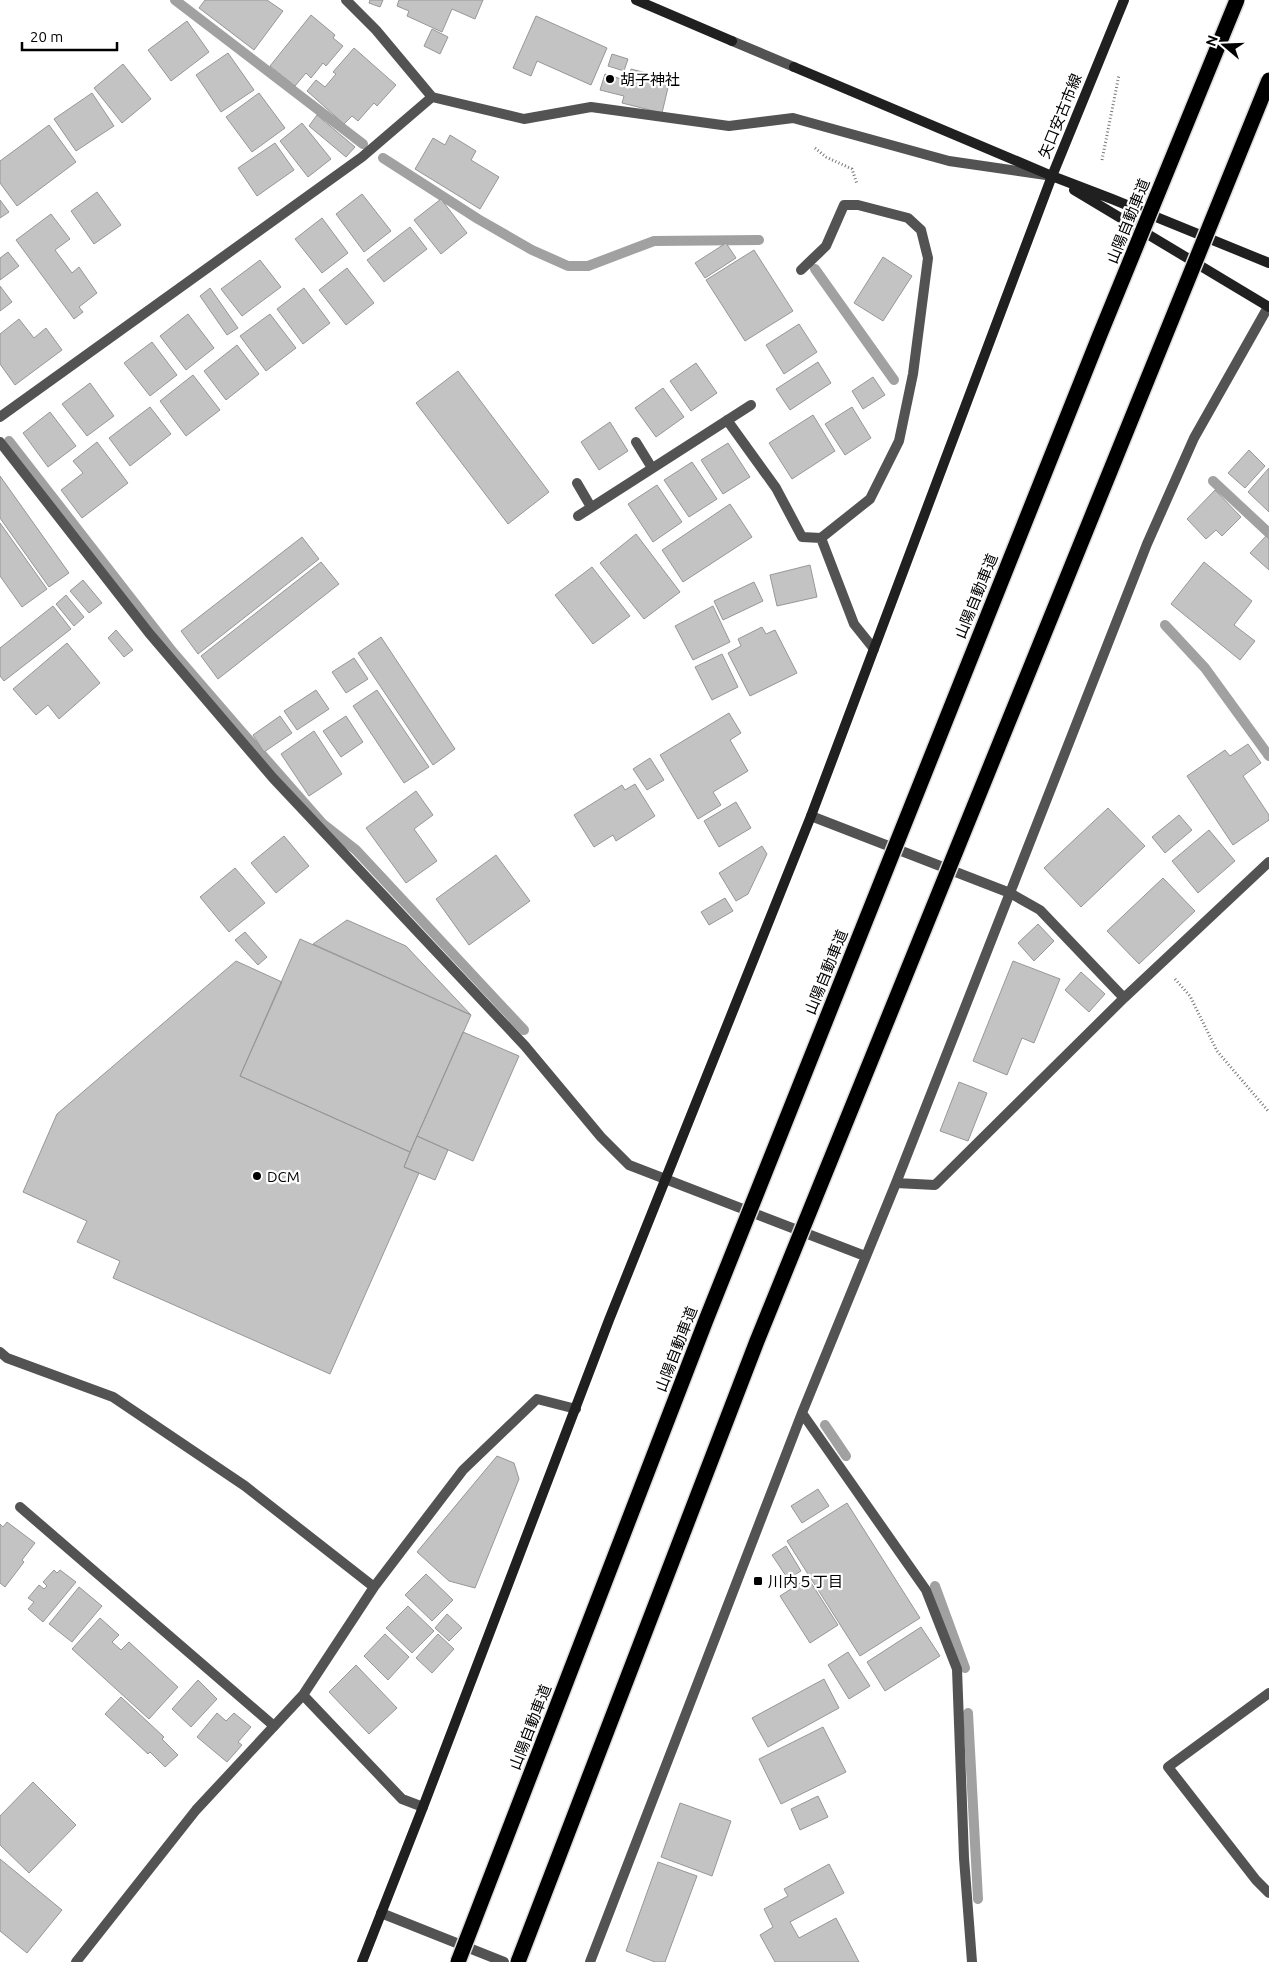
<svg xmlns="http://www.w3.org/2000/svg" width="1269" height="1962" font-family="Ubuntu,'Noto Sans JP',sans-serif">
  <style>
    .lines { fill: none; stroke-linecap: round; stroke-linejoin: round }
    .stream { stroke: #a1a1a1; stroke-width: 10 }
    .building { fill: #c3c3c3; stroke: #979797 }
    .path { stroke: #757575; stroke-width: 3; stroke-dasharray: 1 2.5; stroke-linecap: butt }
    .lane { stroke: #535353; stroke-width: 10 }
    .street { stroke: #535353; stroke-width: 10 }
    .secondary { stroke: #202020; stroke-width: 10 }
    .highway-bridge-casing { stroke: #dbdbdb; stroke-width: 18; stroke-linecap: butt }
    .highway-bridge { stroke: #000; stroke-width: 15 }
    .poi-dot { fill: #000; stroke: #fff; stroke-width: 2 }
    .labels { text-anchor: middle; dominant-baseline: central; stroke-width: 4.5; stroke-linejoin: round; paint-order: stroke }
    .poi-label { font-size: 15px; fill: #000; stroke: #fff; text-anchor: start }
    .street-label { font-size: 15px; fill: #000; stroke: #fff }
  </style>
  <rect width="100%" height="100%" fill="#fff"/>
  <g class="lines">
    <path class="stream" d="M175,0L363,144
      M383,158L478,219L532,250L568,266H588L654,241L759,240
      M815,269L894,380
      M9,441L172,651L242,732L323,824L356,850L524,1030
      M1213,481L1269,533
      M1165,625L1205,668L1269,756
      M825,1425L846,1456
      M935,1586L965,1668
      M968,1713L978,1899"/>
  </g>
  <path class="building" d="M205,0H267L283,11L254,50L199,8Z
    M370,0H383L380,7L369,3Z
    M399,0H483L475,19L452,9L442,32L407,16L409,11L397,6Z
    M311,15L335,35L333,38L343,46L326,66L323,63L311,78L306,73L295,86L270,66Z
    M536,16L607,48L591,85L537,61L531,76L513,68Z
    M187,21L209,52L171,81L148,50Z
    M432,29L448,37L440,54L424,46Z
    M354,48L396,85L377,106L374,103L358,121L352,116L344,124L307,91L316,80L325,87L336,74L333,72Z
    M228,53L254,90L221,112L196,75Z
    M612,54L628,59L624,71L608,66Z
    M123,64L151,99L122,123L94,88Z
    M631,69L670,79L662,113L622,103L624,96L600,90L605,74L628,81Z
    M92,93L114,126L76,151L54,119Z
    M259,93L285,128L252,152L226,117Z
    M317,115L355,147L346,157L309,126Z
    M302,123L331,159L308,177L280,141Z
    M49,125L76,162L17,206L0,183V161Z
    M450,135L476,151L471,160L499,177L480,209L415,169L433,138L445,145Z
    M275,143L294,170L257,196L238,168Z
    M97,192L121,225L94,244L71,211Z
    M362,194L391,231L364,252L336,214Z
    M441,199L467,233L441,254L414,220Z
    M0,200L9,212L0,218Z
    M51,214L70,239L55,250L72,273L79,267L97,293L79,307L83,312L74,319L16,240Z
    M322,218L348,253L322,273L295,239Z
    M410,227L427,249L384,282L367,260Z
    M726,243L736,258L705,278L695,263Z
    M754,250L793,311L745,341L706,280Z
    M8,252L19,266L0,280V258Z
    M883,257L912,276L883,321L854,303Z
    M260,260L281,287L242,316L221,289Z
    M347,268L374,303L346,325L319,290Z
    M0,286L12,302L0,311Z
    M210,288L238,328L227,335L200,296Z
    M304,288L330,323L303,344L277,309Z
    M188,314L214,348L186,370L160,336Z
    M270,314L296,348L266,371L240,336Z
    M19,319L34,338L46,328L62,350L15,385L0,364V334Z
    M799,324L817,352L784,374L766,345Z
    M152,342L177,375L150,396L124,363Z
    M237,345L259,374L226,400L204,371Z
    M818,362L831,383L790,410L776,389Z
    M696,363L717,393L691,411L670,381Z
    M458,371L549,492L508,524L416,403Z
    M193,375L220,410L186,436L160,401Z
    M873,377L885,395L863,409L852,391Z
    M90,383L114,416L87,436L62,404Z
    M663,388L684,417L656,437L635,408Z
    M150,407L171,434L130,466L109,438Z
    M852,407L871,438L845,455L825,424Z
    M50,412L76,446L48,467L23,433Z
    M813,415L835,451L792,479L769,443Z
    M610,422L628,451L599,470L581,442Z
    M97,442L128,483L82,518L61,490L83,473L73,461Z
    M728,443L750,477L723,494L701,460Z
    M1249,450L1265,466L1245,488L1228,473Z
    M692,462L717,499L689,517L664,480Z
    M1269,468V512L1248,492Z
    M0,476L69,573L49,587L0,518Z
    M657,485L682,522L653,542L628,504Z
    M1215,490L1241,517L1222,536L1216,530L1206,539L1187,519Z
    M730,504L752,537L683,582L662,550Z
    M0,523L47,589L22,607L0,576Z
    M636,534L680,592L644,619L600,563Z
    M1266,536L1269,539V570L1250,553Z
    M302,537L319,559L198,654L181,631Z
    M321,562L339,584L218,679L201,656Z
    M1204,562L1252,601L1234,625L1255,641L1240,660L1171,604Z
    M810,565L817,597L777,606L770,575Z
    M592,567L630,616L593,644L555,595Z
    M83,580L102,603L89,613L70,591Z
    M754,582L763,601L723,620L714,601Z
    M66,595L84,617L74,626L56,604Z
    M53,606L71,629L4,681L0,676V648Z
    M713,606L730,642L693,660L675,626Z
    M762,627L766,634L775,630L797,673L750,696L728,653L741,646L738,639Z
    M116,630L133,650L124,657L108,638Z
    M381,637L455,749L433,765L358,653Z
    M67,643L100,683L59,719L48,705L36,715L13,689Z
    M722,654L738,687L712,700L695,667Z
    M354,658L368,679L346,693L332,672Z
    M316,690L329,709L297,730L284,711Z
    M377,690L429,767L404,783L353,706Z
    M729,713L741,733L730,740L748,771L713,792L721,805L698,819L660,755Z
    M280,716L292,733L264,752L253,735Z
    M346,716L363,742L341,757L323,731Z
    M314,731L342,774L309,796L281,754Z
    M1248,744L1261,763L1243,776L1269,815V820L1233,845L1187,776L1225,750L1230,756Z
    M650,758L664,780L647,790L633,769Z
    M635,784L655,816L616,841L613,835L594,847L574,815L622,785L625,790Z
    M416,791L433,815L414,829L437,861L406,883L366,828Z
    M736,802L751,828L719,847L704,821Z
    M1108,808L1145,846L1081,907L1044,868Z
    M1179,815L1192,830L1165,853L1152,837Z
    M1209,830L1235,861L1198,893L1172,861Z
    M284,836L309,866L276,893L251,863Z
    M762,846L767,854L748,894L736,901L719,873Z
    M496,855L530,901L469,945L436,899Z
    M235,868L265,903L229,932L200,897Z
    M1163,878L1195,911L1139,964L1107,931Z
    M725,898L733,911L709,925L701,912Z
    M347,920L406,946L471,1015L313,944Z
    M1038,924L1054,941L1034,961L1018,943Z
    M245,932L267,957L258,965L235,940Z
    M300,939L471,1015L410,1152L240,1076Z
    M236,961L282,982L240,1076L410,1152L404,1167L419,1173L330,1374L113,1278L120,1261L77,1242L87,1221L23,1192L57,1114Z
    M1013,961L1060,979L1034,1043L1022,1038L1007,1075L973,1061Z
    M1081,972L1105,994L1089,1012L1065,990Z
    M463,1032L519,1056L473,1161L417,1136Z
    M959,1082L987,1093L968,1141L940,1131Z
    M417,1136L448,1150L435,1180L404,1167Z
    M497,1456L514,1463L519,1479L475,1588L449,1581L417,1552Z
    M818,1489L829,1506L802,1523L791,1506Z
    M847,1503L920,1618L860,1656L787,1541Z
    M7,1522L35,1543L22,1560L24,1562L5,1587L0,1583V1524L3,1527Z
    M786,1546L801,1571L788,1579L772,1555Z
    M54,1570L57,1573L60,1570L76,1582L43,1622L28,1609L34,1602L28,1598L39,1585L44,1589L47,1586L43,1582Z
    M426,1574L453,1600L432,1621L405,1595Z
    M808,1578L838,1625L810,1643L780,1596Z
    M79,1587L102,1606L72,1642L49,1624Z
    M408,1606L434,1631L412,1653L386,1628Z
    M447,1614L462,1628L449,1641L435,1628Z
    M100,1618L119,1635L112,1642L121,1650L129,1642L178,1687L149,1719L72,1649Z
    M921,1627L940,1656L885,1691L867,1662Z
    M385,1634L409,1657L388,1680L364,1656Z
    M438,1634L454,1649L432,1673L416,1658Z
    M848,1652L870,1686L849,1699L828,1665Z
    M356,1665L397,1708L369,1734L329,1692Z
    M824,1679L839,1708L768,1747L752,1718Z
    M198,1680L217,1699L191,1727L172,1709Z
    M121,1697L164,1737L162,1739L178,1755L165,1767L150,1752L148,1754L105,1714Z
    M217,1713L226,1721L234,1713L251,1727L238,1742L242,1745L227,1762L197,1737Z
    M823,1727L846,1772L781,1804L759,1759Z
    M33,1782L76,1825L29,1873L0,1845V1816Z
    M818,1796L828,1817L800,1830L791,1809Z
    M680,1803L731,1821L712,1876L661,1857Z
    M0,1859L62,1910L27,1953L0,1931Z
    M658,1862L697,1876L665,1962H655L626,1951Z
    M829,1864L844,1893L790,1922L799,1938L836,1918L859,1962H775L760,1935L773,1927L764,1909L788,1896L784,1889Z"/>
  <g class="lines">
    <path class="path" d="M815,148L826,157L852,169L857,184
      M1102,160L1119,75
      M1175,979L1190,996L1217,1051L1269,1112"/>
    <path class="lane" d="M20,1507L274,1726"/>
    <path class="street" d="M346,0L376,30L432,97L524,119L591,107L729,126L793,118L949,161L1046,175
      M732,41L794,67
      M801,270L826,246L844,205H858L908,218L921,230L928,258L913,374L899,441L870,499L821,538L854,624L874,649
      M0,417L362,157L432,97
      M727,420L776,488L802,537L821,538
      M0,442L149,633L273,778L525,1046L601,1137L629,1165L865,1256
      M636,442L652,468
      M577,483L591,507
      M578,516L751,405
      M811,816L1010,893L1040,910L1124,998
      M896,1183L935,1185L1124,998L1269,862
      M0,1352L7,1358L113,1397L245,1486L374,1587
      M802,1413L926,1590L957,1669L964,1858L972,1962
      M1269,1693L1168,1767L1256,1880L1269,1893
      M303,1695L402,1799L423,1807
      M381,1913L504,1962
      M76,1962L196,1810L303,1695L374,1587L463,1470L537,1399L576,1409
      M590,1962L802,1413L896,1183L1147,544L1194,438L1268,307"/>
    <path class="secondary" d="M636,0L732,41
      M794,67L1052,176L1112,199L1269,263
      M1074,190L1269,307
      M362,1962L423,1807L609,1320L811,816L1052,176L1124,0"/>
    <g class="highway-bridge-casing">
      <path id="highway-bridge" d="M458,1962L706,1320L1099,337L1237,0
        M518,1962L757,1341L1269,80"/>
    </g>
    <use href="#highway-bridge" class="highway-bridge"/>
  </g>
  <g class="poi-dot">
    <circle cx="610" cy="79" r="5"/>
    <circle cx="257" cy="1176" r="5"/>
    <rect x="753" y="1576" width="10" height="10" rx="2.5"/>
  </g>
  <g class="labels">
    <g class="poi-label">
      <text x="620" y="79">胡子神社</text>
      <text x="267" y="1176">DCM</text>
      <text x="768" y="1581">川内５丁目</text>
    </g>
    <g class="street-label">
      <text transform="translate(1060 116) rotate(-68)">矢口安古市線</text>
      <text transform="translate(1128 221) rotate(-68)">山陽自動車道</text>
      <text transform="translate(976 596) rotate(-68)">山陽自動車道</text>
      <text transform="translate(826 972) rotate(-68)">山陽自動車道</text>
      <text transform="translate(676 1349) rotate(-69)">山陽自動車道</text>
      <text transform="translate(530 1727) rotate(-69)">山陽自動車道</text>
    </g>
  </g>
  <g transform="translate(1224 45) rotate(289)" stroke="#ffffff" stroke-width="4" paint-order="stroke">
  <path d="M0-4L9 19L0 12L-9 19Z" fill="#000000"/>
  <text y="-8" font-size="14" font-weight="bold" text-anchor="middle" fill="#000000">N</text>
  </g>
  <path d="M22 42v8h95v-8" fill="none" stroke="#000000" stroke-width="2.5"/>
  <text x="30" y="42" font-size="15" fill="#000000" stroke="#ffffff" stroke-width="4" paint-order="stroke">20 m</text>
</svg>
